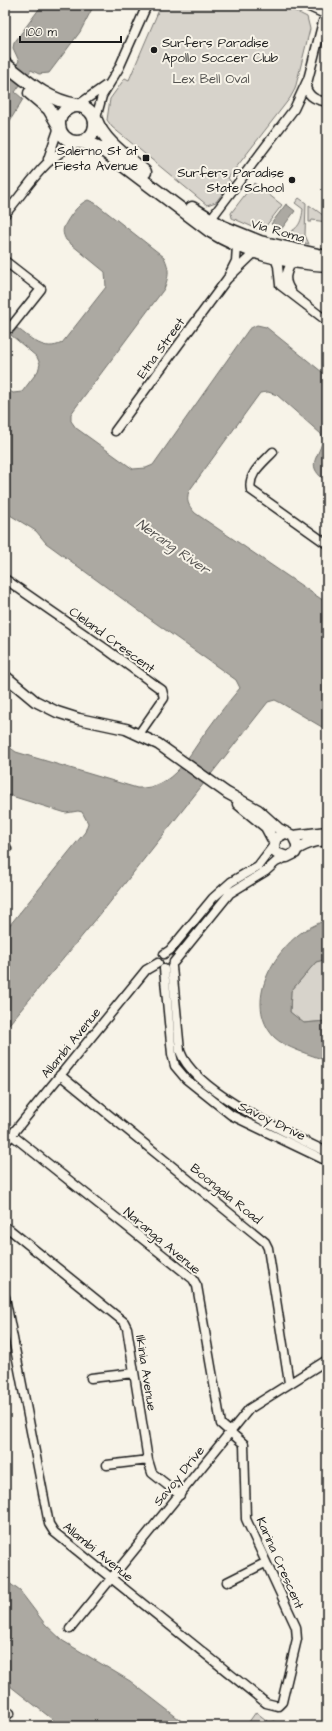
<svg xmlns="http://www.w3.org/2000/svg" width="332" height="1731" font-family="'Architects Daughter',sans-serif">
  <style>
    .green { fill: #d7d3cb; stroke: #7a7874 }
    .water { fill: #aca9a2; stroke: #72716c }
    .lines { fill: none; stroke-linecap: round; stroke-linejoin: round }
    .minor-casing { stroke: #1c1c1c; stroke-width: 11 }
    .tertiary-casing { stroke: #1c1c1c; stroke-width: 13 }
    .primary-casing { stroke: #1c1c1c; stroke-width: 15 }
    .minor { stroke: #f7f3e8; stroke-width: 8 }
    .tertiary { stroke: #f7f3e8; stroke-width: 10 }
    .primary { stroke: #f7f3e8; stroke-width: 12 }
    .poi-dot { fill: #1c1c1c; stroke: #f7f3e8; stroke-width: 1.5 }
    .labels { text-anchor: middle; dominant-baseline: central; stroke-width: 4; stroke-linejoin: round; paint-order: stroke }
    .poi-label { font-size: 13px; fill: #1c1c1c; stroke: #f7f3e8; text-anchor: end }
    .park-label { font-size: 13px; fill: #545351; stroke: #f7f3e8 }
    .street-label { font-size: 13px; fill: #1c1c1c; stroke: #f7f3e8 }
    .water-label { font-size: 14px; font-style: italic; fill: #565452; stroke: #f7f3e8 }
  </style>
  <rect width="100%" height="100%" fill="#f7f3e8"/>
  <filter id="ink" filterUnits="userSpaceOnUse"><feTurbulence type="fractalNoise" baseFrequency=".025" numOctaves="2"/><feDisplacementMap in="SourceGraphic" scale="8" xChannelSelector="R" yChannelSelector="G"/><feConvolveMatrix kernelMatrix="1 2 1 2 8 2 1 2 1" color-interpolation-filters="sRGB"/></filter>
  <g filter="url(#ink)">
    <path class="green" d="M161,5H283L307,17L310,29L295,89L290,98L228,178L231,182L216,202L207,205L112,127L107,120L110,99L125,78L129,80Z
      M254,183L282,205L262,231L232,218L231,213Z
      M299,198L306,203L305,235L309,244L278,236C295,231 301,228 303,209L295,203Z
      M309,205L327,218V222L312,220L311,222H309Z
      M327,959V1021L303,1023L290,1012L291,991L316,962Z
      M256,1712L271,1724L274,1721L281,1726H246Z"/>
    <path class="water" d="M42,5H94L80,32L49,73L39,74L31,70L15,92L23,99L5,129V80L19,61L13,48L14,43Z
      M88,200L95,203L164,257C170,270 169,276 164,289L76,407L71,414V421L76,428L133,469L146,468L153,465L249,329L257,325L266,327L327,376V482C305,465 317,461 323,440L321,434L277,395L268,392L260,393L189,491C186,501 188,505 195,513L327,603V730L281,703L275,700L268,702L107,906L5,1029V931L85,832L88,823L82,812L78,811L66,813L5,794V744L16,752L137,788C174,790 189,754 208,729C218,715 229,701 240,688L236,680L150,619L46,543L36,531L5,512V388L13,393L22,392L38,371L40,364L37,357L11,335L17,328C32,339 44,352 62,343L106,287L105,272L66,240C64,236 62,232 64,227C68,218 79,203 88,200Z
      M286,204L295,211L280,231L271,224Z
      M327,919V959L316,962L291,991L290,1012L304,1023L327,1021V1061C312,1055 285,1048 274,1037C243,1003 273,951 305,930C312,926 320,923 327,919Z
      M327,1456V1503C323,1487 322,1472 327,1456Z
      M5,1580L20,1591L45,1624L63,1641L130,1681L188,1726H61L5,1682Z"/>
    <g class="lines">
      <g class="minor-casing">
        <path id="minor" d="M305,5L325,14
          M327,14H325L306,87C309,98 317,100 327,102
          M78,105L105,86
          M96,118L102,96L119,68L147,5
          M48,159L59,127
          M5,214C30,186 42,158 78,143
          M210,220L294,109L307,81
          M275,258L278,266L280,285L327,321
          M5,261L41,289L10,328
          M229,275L236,261L237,246
          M291,291C283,280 286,273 292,261
          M115,431L227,279L254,253
          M273,452C264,462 247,474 251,490L327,544
          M5,579L106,649L162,690L164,698L139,734
          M5,844L7,849L5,851
          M164,954L170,950L213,898L231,882L258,866L274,845
          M174,962L230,893L266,871L276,862L287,857
          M172,967L180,1051C194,1092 289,1134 327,1152
          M164,969L172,1054L175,1066L186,1079L231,1115L327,1161
          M60,1075L265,1242L268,1248L289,1383
          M5,1143L146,970L158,963
          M5,1228L9,1229L124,1322L127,1328L148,1460L152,1473L180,1495
          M5,1297L49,1524L54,1532L266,1703L278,1706L282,1702L297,1639L296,1627L246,1519L244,1444L221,1424L197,1286L193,1279L12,1135
          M91,1378L134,1373
          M107,1465L148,1460
          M227,1582L265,1563
          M70,1629L249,1409L327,1360
          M5,1716L10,1713"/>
      </g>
      <g class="tertiary-casing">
        <path id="tertiary" d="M5,676L35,701L57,712L79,719L126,729L158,744L227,793L258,810L279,829L293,836L297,844V849L295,853L287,857L276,853L274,845L276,838L285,833
          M238,804L266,827L274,842
          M293,836L327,832
          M297,849C308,843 315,840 327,841"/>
      </g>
      <g class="primary-casing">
        <path id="primary" d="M5,64C28,82 47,100 77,105
          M30,93L49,109L59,126
          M59 124a18 18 0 1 1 36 0a18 18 0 1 1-36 0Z
          M96,120C104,142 128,157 145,172
          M80,142L91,144L100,148L210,231C246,253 284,262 327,265
          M192,208L223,227L260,242L327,257"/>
      </g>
      <use href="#minor" class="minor"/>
      <use href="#tertiary" class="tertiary"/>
      <use href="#primary" class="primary"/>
    </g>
  </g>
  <g class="poi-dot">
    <circle cx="154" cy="50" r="4"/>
    <rect x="142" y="154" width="8" height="8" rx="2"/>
    <circle cx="292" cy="180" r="4"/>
  </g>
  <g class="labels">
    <g class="poi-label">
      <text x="162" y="43" text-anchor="start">Surfers Paradise<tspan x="162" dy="15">Apollo Soccer Club</tspan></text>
      <text x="138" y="151">Salerno St at<tspan x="138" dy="15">Fiesta Avenue</tspan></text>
      <text x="284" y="173">Surfers Paradise<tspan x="284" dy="15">State School</tspan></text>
    </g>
    <g class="park-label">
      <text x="211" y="79">Lex Bell Oval</text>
    </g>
    <g class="street-label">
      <text transform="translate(278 231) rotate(16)">Via Roma</text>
      <text transform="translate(161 348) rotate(-54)">Etna Street</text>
      <text transform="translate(112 640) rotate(36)">Cleland Crescent</text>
      <text transform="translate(71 1043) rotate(-51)">Allambi Avenue</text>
      <text transform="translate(272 1121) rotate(26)">Savoy Drive</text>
      <text transform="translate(226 1194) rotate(39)">Boongala Road</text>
      <text transform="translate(162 1241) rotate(40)">Naranga Avenue</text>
      <text transform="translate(146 1373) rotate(81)">Ilkinia Avenue</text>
      <text transform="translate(179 1476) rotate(-51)">Savoy Drive</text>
      <text transform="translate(98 1552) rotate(39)">Allambi Avenue</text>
      <text transform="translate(280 1563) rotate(66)">Karina Crescent</text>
    </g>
    <g class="water-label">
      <text transform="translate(173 547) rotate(35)">Nerang River</text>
    </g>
  </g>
  <rect width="332" height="1731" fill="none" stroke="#f7f3e8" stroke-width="20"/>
  <rect x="10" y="10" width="312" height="1711" fill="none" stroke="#1c1c1c" stroke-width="1.5" filter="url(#ink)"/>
  <path d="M20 36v6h101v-6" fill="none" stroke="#1c1c1c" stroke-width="2"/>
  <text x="26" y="36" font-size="12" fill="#1c1c1c" stroke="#f7f3e8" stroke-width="3" paint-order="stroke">100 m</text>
</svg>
